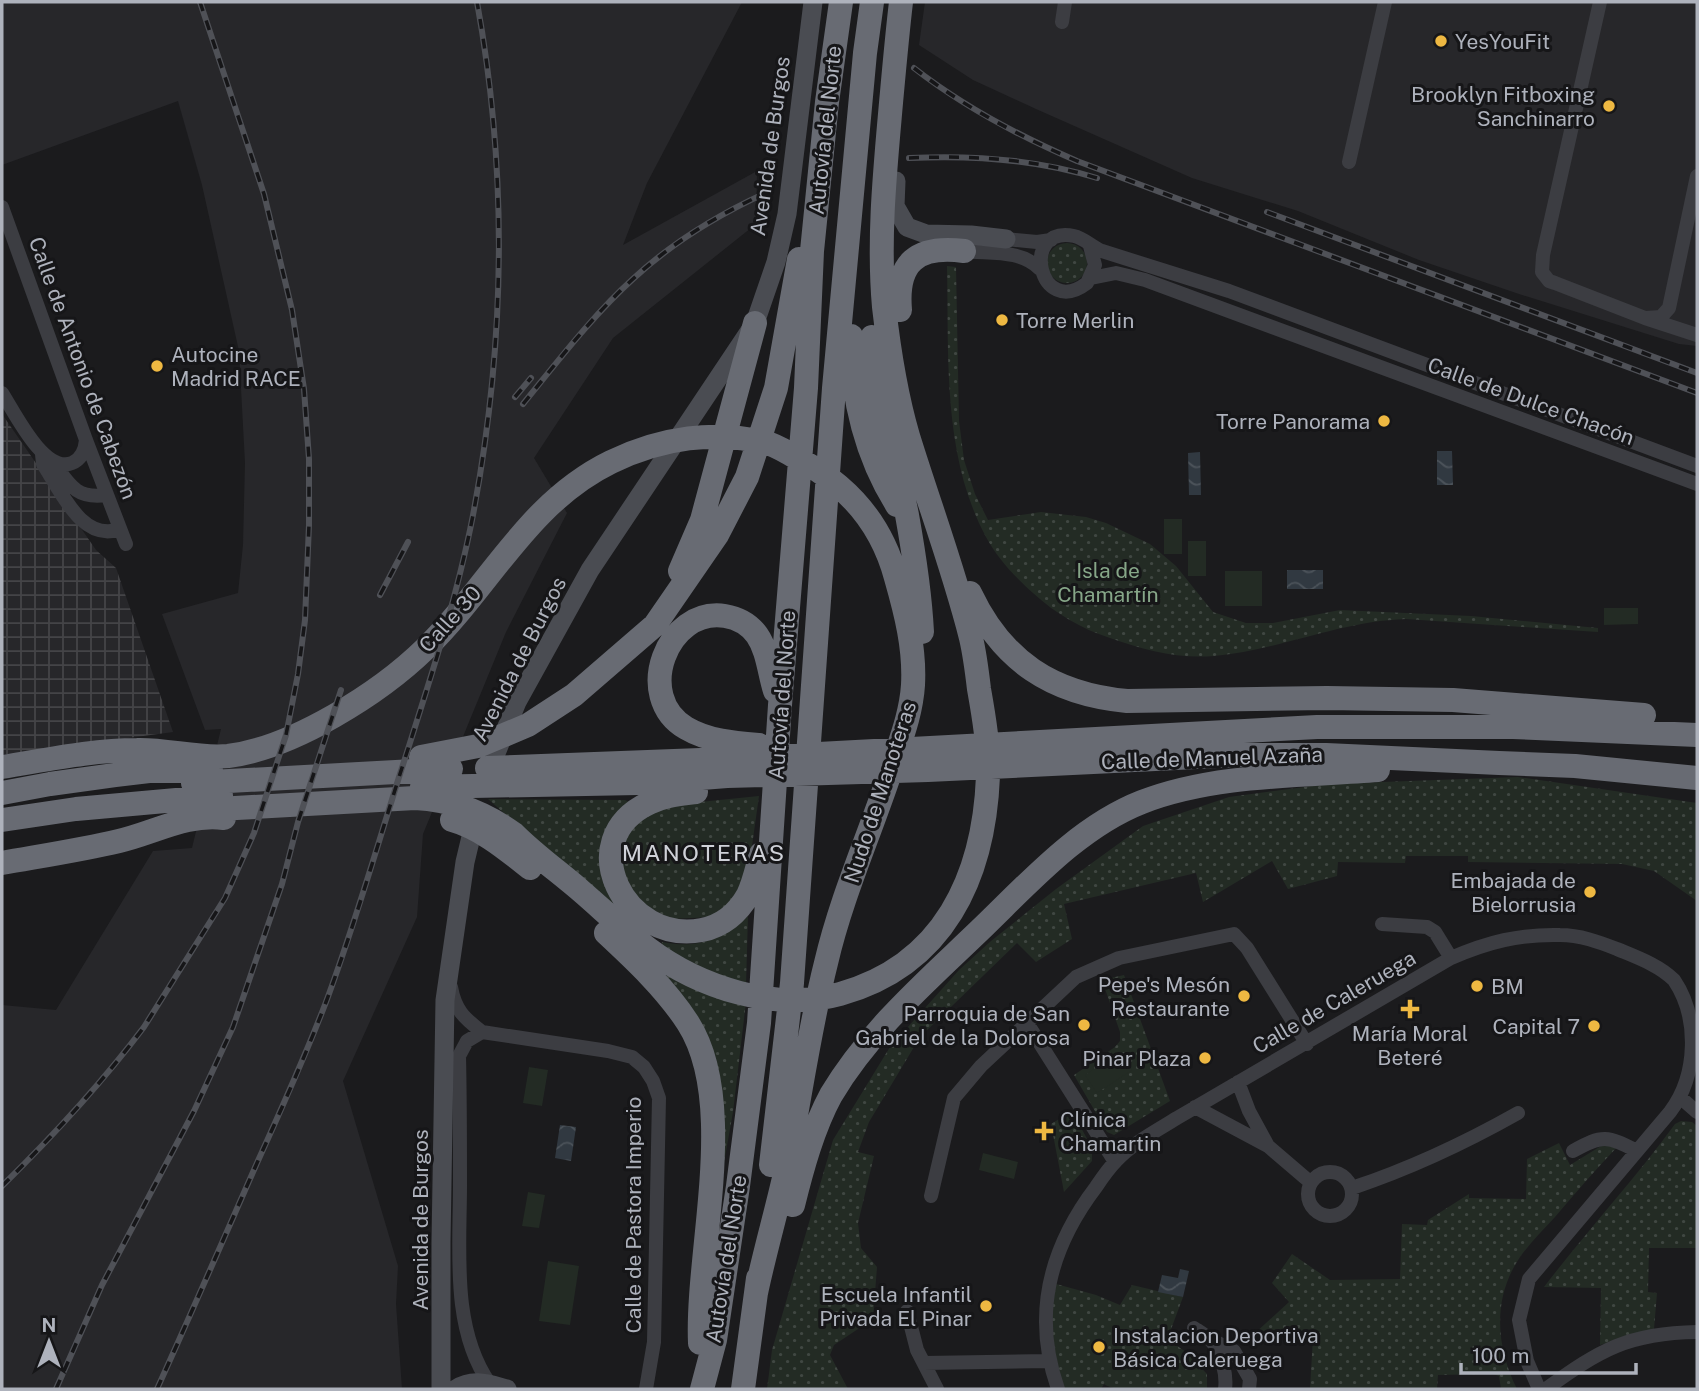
<svg xmlns="http://www.w3.org/2000/svg" width="1699" height="1391" font-family="'Public Sans',sans-serif">
  <style>
    .built { fill: #27272a }
    .industrial { fill: url(#industrial-grid) }
    .green { fill: url(#green-dots) }
    .pitch { fill: #232b24 }
    .water { fill: url(#water-waves) }
    .lines { fill: none; stroke-linecap: round; stroke-linejoin: round }
    .street { stroke: #3c3d42; stroke-width: 14 }
    .secondary { stroke: #4a4c52; stroke-width: 19 }
    .highway { stroke: #686b73; stroke-width: 24 }
    .rail-casing { stroke: #4f5157; stroke-width: 6 }
    .rail { stroke: #161618; stroke-width: 3.5; stroke-dasharray: 10; stroke-linecap: butt }
    .poi-dot { fill: #eeb842; stroke: #161618; stroke-width: 2.5 }
    .labels { text-anchor: middle; dominant-baseline: central; stroke-width: 6; stroke-linejoin: round; paint-order: stroke }
    .poi-label { font-size: 21px; fill: #aeb2bc; stroke: #161618; text-anchor: end }
    .street-label { font-size: 21px; fill: #aeb2bc; stroke: #161618 }
    .park-label { font-size: 21px; fill: #86a688; stroke: #161618 }
    .neighbourhood-label { font-size: 23px; letter-spacing: 2px; fill: #cfd1d8; stroke: #161618 }
  </style>
  <defs>
    <pattern id="industrial-grid" width="8" height="8" patternUnits="userSpaceOnUse" patternTransform="scale(1.75)"><rect width="8" height="8" fill="#27272a"/><path d="M0 4h8M4 0v8" fill="none" stroke="#444447"/></pattern>
    <pattern id="green-dots" width="8" height="8" patternUnits="userSpaceOnUse" patternTransform="scale(1.75)"><rect width="8" height="8" fill="#232b24"/><path d="M2 2h.1M6 6h.1" fill="none" stroke="#404742" stroke-width="1.8" stroke-linecap="round"/></pattern>
    <pattern id="water-waves" width="16" height="10" patternUnits="userSpaceOnUse" patternTransform="scale(1.75)"><rect width="16" height="10" fill="#313941"/><path d="M0 5q4-4 8 0t8 0" fill="none" stroke="#4c535a"/></pattern>
  </defs>
  <rect width="100%" height="100%" fill="#1b1b1d"/>
  <path class="built" d="M2,2H742L647,183L623,245L757,171L756,224L613,338L534,458L567,513L506,632L423,834L417,917L343,1081L398,1266L396,1304L402,1389H2V1005L56,1010L153,851L192,848L221,729L205,730L162,614L238,593L243,545L245,463L239,351L202,185L178,101L2,165Z
    M925,2H1697V346L1679,344L1519,294L1419,260L1298,211L1192,178L1036,109L973,80L919,45Z"/>
  <path class="industrial" d="M2,414L96,550L116,568L173,732L2,755Z"/>
  <path class="green" d="M1047 263a20 20 0 1 1 40 0a20 20 0 1 1-40 0Z
    M947,266L956,267L959,421L964,460L975,494L988,520L1041,512L1086,517L1106,523L1150,544L1176,566L1213,612L1246,623H1273L1340,610L1471,616L1598,628V632L1406,619C1340,621 1280,650 1214,656C1178,659 1144,650 1110,638C1082,629 1056,614 1033,593C1016,578 997,558 986,537C942,455 949,356 947,266Z
    M1518,777L1697,803V901L1654,871L1622,864L1468,862V856H1406L1405,863L1338,862L1337,876L1288,889L1272,861L1203,902L1196,873L1064,904L1072,939L1036,962L1017,943L920,1037L869,1122L858,1152L874,1156L858,1223L861,1248L877,1267L873,1319L834,1345L830,1355L848,1389H767L772,1350L833,1140L890,1047L959,970L991,941L1056,889L1143,826L1229,797L1328,784Z
    M759,796L750,860L743,882L726,907L712,917L671,919L640,903L626,882L620,861L622,842L635,825L652,812L690,803Z
    M488,799L625,800L629,802V805L611,824L631,925Z
    M748,916L746,985L731,981L661,949L662,942C699,949 720,940 748,916Z
    M640,952L746,1002L733,1112L722,1174L718,1086Z
    M1124,975L1170,1101L1114,1135L1107,1132L1074,1075L1115,1047L1120,1041V1032L1102,980Z
    M1072,1111L1092,1148V1161L1064,1192L1051,1124Z
    M1681,1121L1692,1122L1697,1126V1248H1649L1648,1292L1657,1293L1654,1329L1600,1345L1601,1288L1544,1287C1586,1232 1634,1180 1675,1124Z
    M1559,1143L1570,1165L1601,1146L1619,1145C1597,1168 1576,1192 1555,1217C1543,1230 1530,1243 1520,1257C1492,1298 1496,1347 1517,1389H1501L1499,1376L1493,1374L1438,1375L1437,1389H1310L1313,1337L1281,1331L1260,1346L1253,1335L1289,1302L1272,1283L1292,1254L1330,1280L1400,1279L1402,1224L1427,1225L1428,1220L1469,1194V1198L1526,1199L1527,1159Z
    M1049,1282L1096,1295L1120,1305L1132,1285L1183,1297L1170,1332V1341L1186,1352L1207,1374V1389H1146L1144,1387C1132,1391 1115,1391 1104,1384L1101,1389H1058L1047,1299Z"/>
  <path class="pitch" d="M1164,519H1182V554H1164Z
    M1188,541H1206V576H1188Z
    M1225,571H1262V606H1225Z
    M1604,608H1638V624L1604,625Z
    M1120,1052L1132,1070L1097,1093L1085,1075Z
    M529,1067L548,1070L542,1106L523,1103Z
    M983,1153L1018,1162L1014,1179L979,1170Z
    M528,1192L545,1195L539,1228L522,1226Z
    M548,1261L579,1266L570,1325L539,1321Z"/>
  <path class="water" d="M1437,451H1452L1453,485H1437Z
    M1200,452L1201,495H1189L1188,453Z
    M1287,570H1323V589H1287Z
    M560,1125L576,1127L571,1161L555,1158Z
    M1180,1269L1189,1271L1183,1297L1158,1292L1162,1275L1178,1278Z"/>
  <g class="lines">
    <path class="street" d="M1600,2L1543,255L1542,272L1549,281L1555,283L1645,318L1697,335
      M1062,22L1065,2
      M1349,162L1385,2
      M2,207L86,440L126,544
      M1006,239L1037,242L1051,240
      M1090,246L1095,265L1087,283C1039,320 1019,225 1074,236C1084,238 1092,247 1102,251L1229,291L1697,466
      M964,251C990,254 1020,249 1040,269
      M1091,278L1116,273L1145,280L1697,484
      M1646,318L1661,317L1669,308L1697,176
      M2,393C15,413 44,474 72,463C82,459 85,450 86,440
      M42,454L43,464C61,491 82,543 120,529
      M56,466C71,488 79,499 107,495
      M1382,924L1427,927L1435,932L1451,958
      M451,987C455,1010 464,1018 482,1032L608,1051L632,1057L644,1067L653,1081L659,1098L654,1342L646,1389
      M1027,1023L1115,1162
      M482,1032L467,1041L459,1056C460,1099 460,1142 460,1185C460,1250 451,1329 490,1384
      M1238,1082L1249,1111L1268,1146
      M1681,1098L1697,1112
      M1195,1107L1268,1146L1310,1182
      M1573,1151C1603,1134 1607,1136 1637,1151
      M1308 1194a22 22 0 1 1 44 0a22 22 0 1 1-44 0Z
      M1352,1188C1412,1168 1463,1144 1518,1113
      M931,1196L954,1098L981,1066L1076,977L1119,958L1234,934L1247,948L1307,1044
      M907,1311L917,1350L937,1389
      M1194,1328C1200,1332 1209,1337 1213,1343C1222,1355 1227,1375 1225,1389
      M1212,1340L1234,1351L1250,1379L1249,1389
      M924,1363L1048,1361
      M1058,1389C1032,1315 1049,1249 1096,1187C1102,1178 1108,1169 1116,1161C1133,1143 1156,1131 1177,1118L1451,958C1488,942 1519,934 1560,935C1580,935 1599,942 1617,949C1636,957 1659,965 1674,980C1699,1017 1698,1075 1670,1112L1529,1279L1519,1320L1527,1361L1539,1389
      M1546,1389C1600,1350 1628,1333 1697,1332"/>
    <path class="secondary" d="M896,181L895,206L907,227L926,234L971,235L1006,239
      M485,780L517,702L590,570L755,323L776,262L787,214L813,2
      M441,1389V1242L445,1000L465,862L476,816
      M456,1389C473,1378 488,1384 507,1389"/>
    <path class="highway" d="M900,310C896,262 917,245 964,251
      M851,336C852,396 865,454 897,505
      M872,337C877,398 895,456 907,515C914,554 920,593 922,632
      M680,571L702,520L755,323
      M970,593C1002,661 1052,694 1127,701L1327,698L1453,700L1644,715
      M759,745C734,743 708,741 686,728C633,697 667,607 725,616C737,618 749,624 757,635C768,651 769,672 775,691
      M421,757L478,746L528,725L574,695L655,625L717,535L747,477L776,388L799,259
      M2,767C46,760 92,750 137,750C167,749 198,759 228,756C293,748 380,693 426,648C490,586 527,503 611,462C660,438 716,429 770,444C781,448 792,455 802,461C850,487 882,525 896,578C906,613 915,648 913,685C911,716 899,744 890,773C869,836 841,898 826,963C808,1034 799,1107 784,1178C775,1217 764,1255 756,1293
      M487,768L727,759L1317,727H1513L1697,735
      M193,783L451,769
      M422,787L638,783L727,776L928,770L1238,755H1326L1499,763L1575,766L1697,778
      M696,792C681,794 664,795 649,803C571,840 625,945 702,930C722,926 738,913 748,895C754,883 757,868 761,854
      M2,793L50,784L115,775L149,771H211
      M205,806L218,809L415,798C453,800 484,812 514,834C535,855 559,872 581,891C603,910 624,930 647,948C700,988 775,1012 840,994C944,965 984,877 988,776C989,747 984,717 979,689C977,672 975,655 971,638C954,570 929,504 908,436C896,395 889,351 884,307C878,239 885,171 891,103C894,70 897,36 901,2
      M2,820L76,809L221,796
      M452,820C481,828 507,850 530,868
      M2,863C41,856 81,850 119,841C154,833 187,813 224,818
      M606,933C635,960 666,989 688,1023C739,1103 696,1251 700,1343
      M771,1165L792,983L834,388L865,53L872,2
      M793,1205C802,1169 813,1128 831,1095C869,1031 927,981 980,930C1028,884 1078,827 1142,802C1214,774 1301,776 1378,770
      M702,1389L715,1340L738,1186L759,1023L780,705L806,388L812,251L827,102L841,2
      M743,1389L758,1278"/>
    <g class="rail-casing">
      <path id="rail" d="M914,68C964,107 1019,136 1077,161L1697,393
        M909,158C972,155 1036,159 1097,178
        M1267,212L1697,373
        M515,397L531,378
        M523,404C558,361 593,315 634,278C674,241 721,213 770,191
        M380,595L408,542
        M2,1186C53,1136 101,1084 144,1027L225,898L254,833L286,735L298,674L305,620L309,525V459L304,389L292,310L264,194L200,2
        M56,1389L102,1285L194,1111L233,1027L282,884L298,822L341,690
        M157,1389C191,1314 224,1238 257,1163C281,1110 305,1057 326,1002C354,927 376,850 400,774C427,689 456,603 473,515C505,346 508,172 477,2"/>
    </g>
    <use href="#rail" class="rail"/>
  </g>
  <g class="poi-dot">
    <circle cx="1441" cy="41" r="7"/>
    <circle cx="1609" cy="106" r="7"/>
    <circle cx="1002" cy="320" r="7"/>
    <circle cx="157" cy="366" r="7"/>
    <circle cx="1384" cy="421" r="7"/>
    <circle cx="1590" cy="892" r="7"/>
    <circle cx="1477" cy="986" r="7"/>
    <circle cx="1244" cy="996" r="7"/>
    <path d="M1406.5 998.5h7v7h7v7h-7v7h-7v-7h-7v-7h7z"/>
    <circle cx="1084" cy="1025" r="7"/>
    <circle cx="1594" cy="1026" r="7"/>
    <circle cx="1205" cy="1058" r="7"/>
    <path d="M1040.5 1120.5h7v7h7v7h-7v7h-7v-7h-7v-7h7z"/>
    <circle cx="986" cy="1306" r="7"/>
    <circle cx="1099" cy="1347" r="7"/>
  </g>
  <g class="labels">
    <g class="poi-label">
      <text x="1455" y="41" text-anchor="start">YesYouFit</text>
      <text x="1595" y="94">Brooklyn Fitboxing<tspan x="1595" dy="24">Sanchinarro</tspan></text>
      <text x="1016" y="320" text-anchor="start">Torre Merlin</text>
      <text x="171" y="354" text-anchor="start">Autocine<tspan x="171" dy="24">Madrid RACE</tspan></text>
      <text x="1370" y="421">Torre Panorama</text>
      <text x="1576" y="880">Embajada de<tspan x="1576" dy="24">Bielorrusia</tspan></text>
      <text x="1230" y="984">Pepe's Mesón<tspan x="1230" dy="24">Restaurante</tspan></text>
      <text x="1491" y="986" text-anchor="start">BM</text>
      <text x="1070" y="1013">Parroquia de San<tspan x="1070" dy="24">Gabriel de la Dolorosa</tspan></text>
      <text x="1580" y="1026">Capital 7</text>
      <text x="1410" y="1033" text-anchor="middle">María Moral<tspan x="1410" dy="24">Beteré</tspan></text>
      <text x="1191" y="1058">Pinar Plaza</text>
      <text x="1060" y="1119" text-anchor="start">Clínica<tspan x="1060" dy="24">Chamartin</tspan></text>
      <text x="972" y="1294">Escuela Infantil<tspan x="972" dy="24">Privada El Pinar</tspan></text>
      <text x="1113" y="1335" text-anchor="start">Instalacion Deportiva<tspan x="1113" dy="24">Básica Caleruega</tspan></text>
    </g>
    <g class="street-label">
      <text transform="translate(825 130) rotate(-84)">Autovía del Norte</text>
      <text transform="translate(770 146) rotate(-82)">Avenida de Burgos</text>
      <text transform="translate(83 368) rotate(70)">Calle de Antonio de Cabezón</text>
      <text transform="translate(1531 401) rotate(20)">Calle de Dulce Chacón</text>
      <text transform="translate(450 619) rotate(-48)">Calle 30</text>
      <text transform="translate(519 659) rotate(-63)">Avenida de Burgos</text>
      <text transform="translate(782 695) rotate(-86)">Autovía del Norte</text>
      <text transform="translate(1212 758) rotate(-2)">Calle de Manuel Azaña</text>
      <text transform="translate(880 792) rotate(-72)">Nudo de Manoteras</text>
      <text transform="translate(1334 1002) rotate(-30)">Calle de Caleruega</text>
      <text transform="translate(633 1215) rotate(-90)">Calle de Pastora Imperio</text>
      <text transform="translate(420 1220) rotate(-90)">Avenida de Burgos</text>
      <text transform="translate(726 1259) rotate(-81)">Autovía del Norte</text>
    </g>
    <g class="park-label">
      <text x="1108" y="570">Isla de<tspan x="1108" dy="24">Chamartín</tspan></text>
    </g>
    <g class="neighbourhood-label">
      <text x="704" y="852">MANOTERAS</text>
    </g>
  </g>
  <rect width="1699" height="1391" fill="none" stroke="#aeb2bc" stroke-width="7"/>
  <g transform="translate(49 1342)" stroke="#161618" stroke-width="5" paint-order="stroke">
  <path d="M0-5L12 26L0 18L-12 26Z" fill="#aeb2bc"/>
  <text y="-10" font-size="19" font-weight="bold" text-anchor="middle" fill="#aeb2bc">N</text>
  </g>
  <path d="M1461 1363v10h175v-10" fill="none" stroke="#aeb2bc" stroke-width="3.5"/>
  <text x="1472" y="1363" font-size="21" fill="#aeb2bc" stroke="#161618" stroke-width="5" paint-order="stroke">100 m</text>
</svg>
